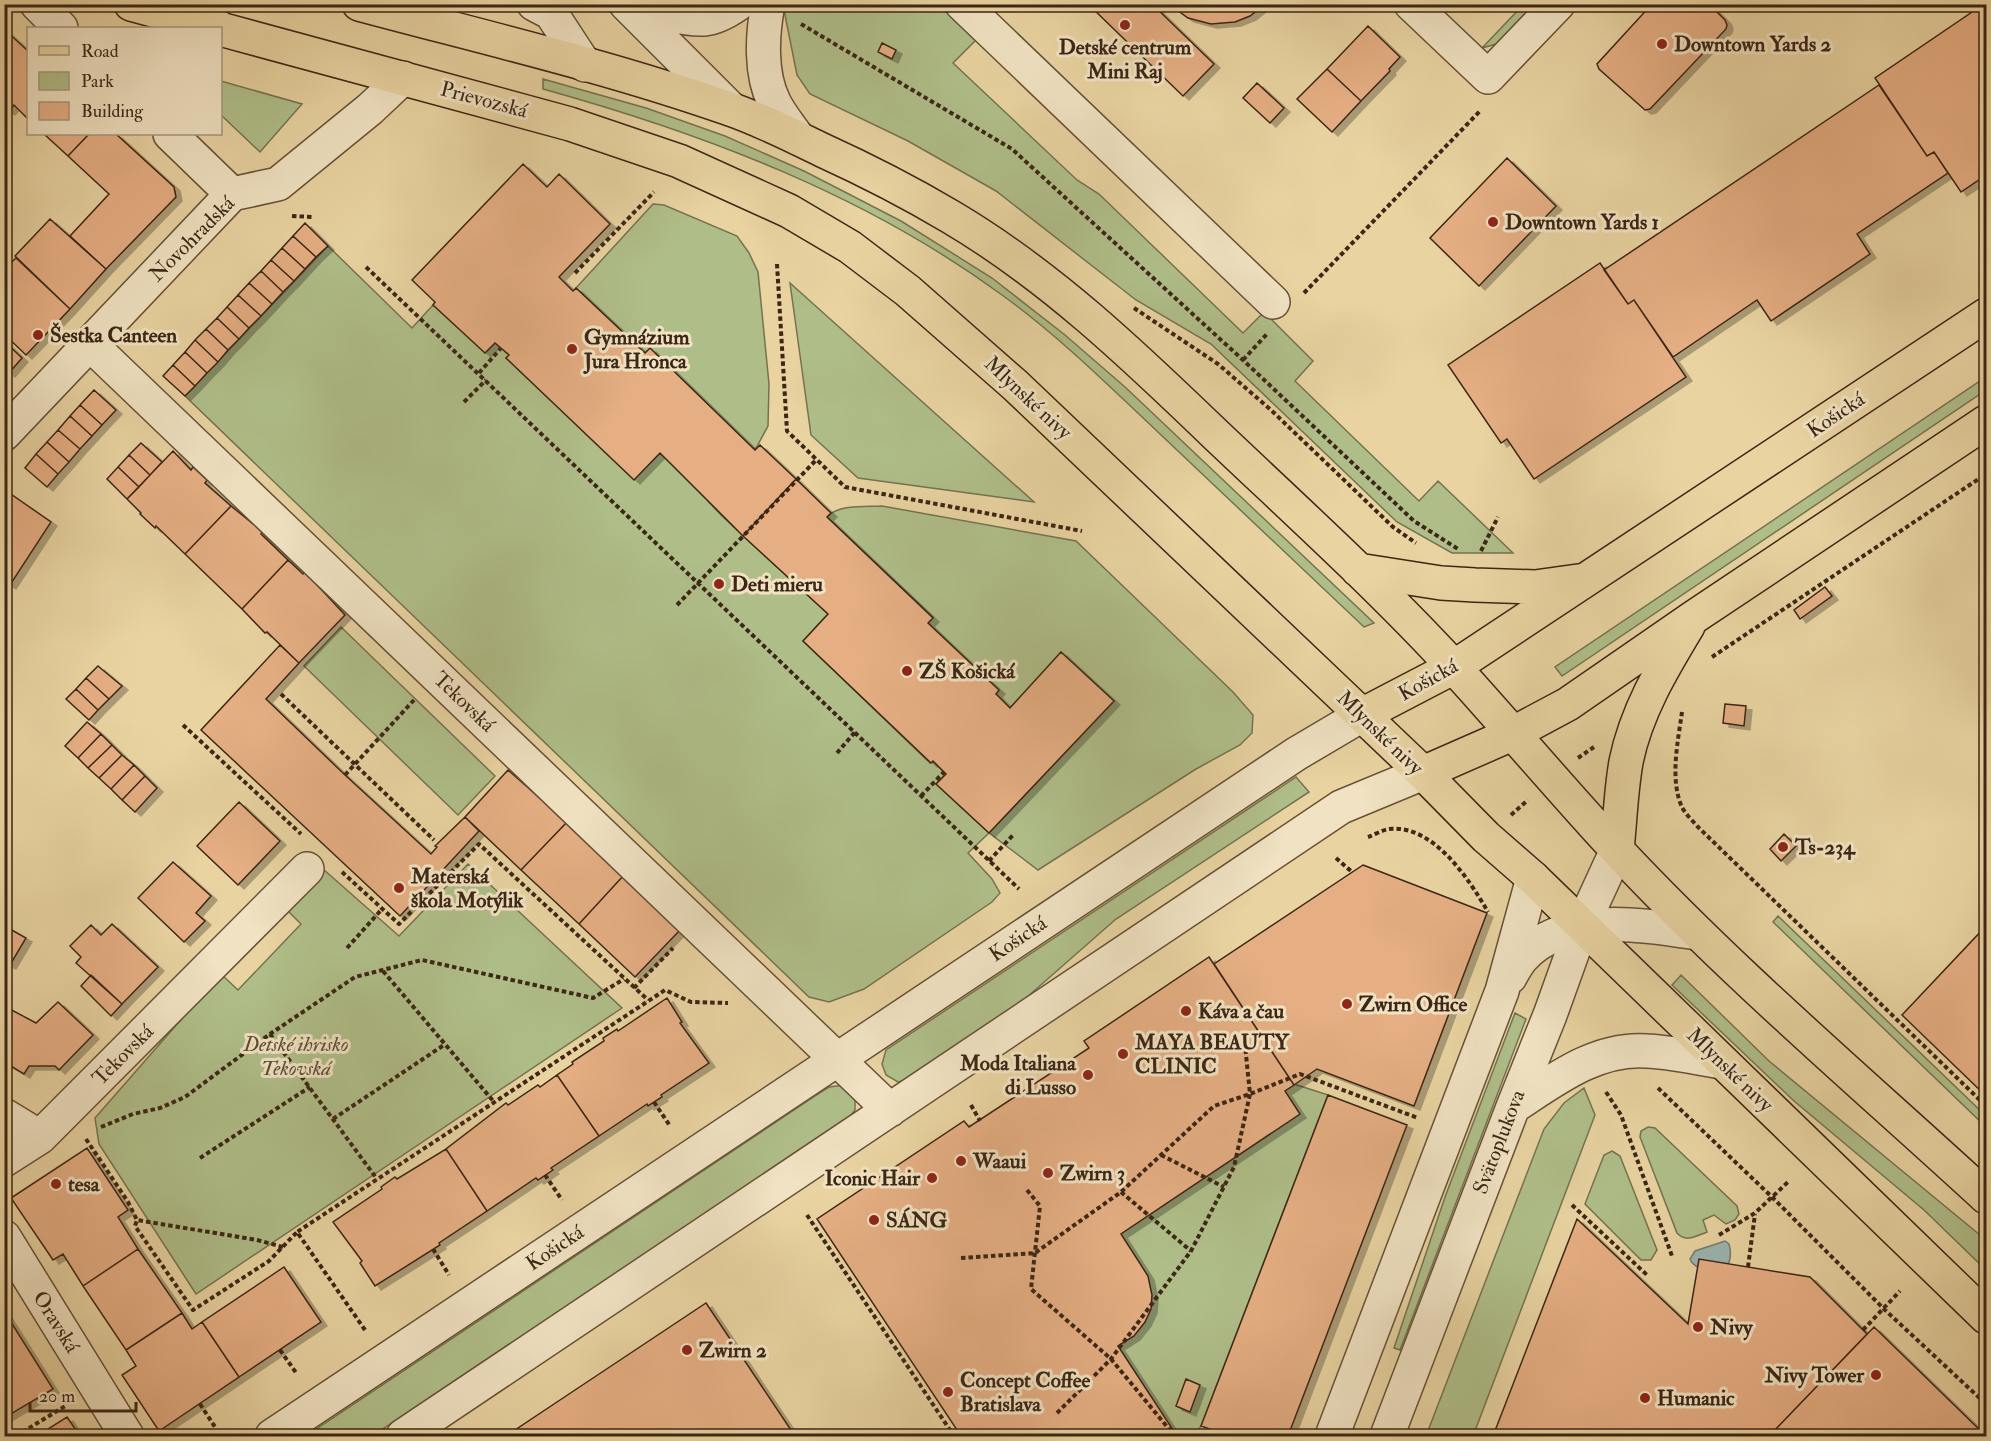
<svg xmlns="http://www.w3.org/2000/svg" width="1991" height="1441" font-family="'IM FELL Double Pica',serif">
  <style>
    .green { fill: #afbe89; stroke: #767250; stroke-width: 1.5 }
    .water { fill: #9bb5b0; stroke: #757c72; stroke-width: 1.5 }
    .building { fill: #e5ae83; stroke: #3c2616; stroke-width: 1.5; filter: url(#shadow) }
    .lines { fill: none; stroke-linecap: round; stroke-linejoin: round }
    .minor-casing { stroke: #675139; stroke-width: 36 }
    .major-casing { stroke: #3c2616; stroke-width: 36 }
    .path { stroke: #3c2616; stroke-width: 4; stroke-dasharray: 4.5 3; stroke-linecap: butt }
    .minor { stroke: #f0e2c2; stroke-width: 33 }
    .major { stroke: #e8d3a1; stroke-width: 33 }
    .poi-dot { fill: #8f2418; stroke: #f0e2c2; stroke-width: 2 }
    .labels { text-anchor: middle; dominant-baseline: central; stroke-width: 6; stroke-linejoin: round; paint-order: stroke }
    .poi-label { font-size: 21px; font-weight: bold; fill: #3c2616; stroke: #f0e2c2; text-anchor: start }
    .street-label { font-size: 21px; fill: #3c2616; stroke: #f0e2c2 }
    .park-label { font-size: 21px; font-style: italic; fill: #594c33; stroke: #f0e2c2 }
  </style>
  <defs>
    <filter id="shadow"><feDropShadow dx="6" dy="4" stdDeviation="0" flood-color="#0004"/></filter>
  </defs>
  <rect width="100%" height="100%" fill="#e8d3a1"/>
  <filter id="stains"><feTurbulence type="fractalNoise" baseFrequency=".00333" numOctaves="4"/><feColorMatrix values="0 0 0 0 .2 0 0 0 0 .09 0 0 0 0 .02 0 0 0 .5 -.17"/></filter>
  <radialGradient id="worn" r=".72"><stop offset=".6" stop-color="#630" stop-opacity="0"/><stop offset="1" stop-color="#630" stop-opacity=".3"/></radialGradient>
  <path class="green" d="M787,4L939,5L976,40L953,63L1077,180L1099,194L1243,333L1264,312L1313,361L1295,381L1419,501L1438,481L1513,553H1452L1397,522L1211,344L1136,300L996,191L908,141L810,94L797,75L784,10Z
    M1523,5H1537L1500,43L1482,48Z
    M543,79L646,108L725,136L804,171L901,221L992,278L1065,335L1125,387L1374,623L1364,627C1296,563 1228,499 1160,434C1109,386 1059,336 1002,295C866,195 705,134 543,89Z
    M220,81H221L302,104L260,152L221,115Z
    M653,204L664,205L737,236L749,253L758,272L769,384L768,426L755,450L650,349L645,353L576,288Z
    M328,246L412,328L433,305L485,353L495,343L509,355L506,358L634,479L660,453L709,500L708,501L722,516L828,614L803,641L930,763L933,761L946,774L936,784L989,833L1114,701L1061,652L1010,708L996,694L999,690L928,623L933,617L827,517C838,504 866,507 882,506L1076,541L1233,692L1253,715L1252,733L1240,745L1196,769L1038,870L989,833L968,853L992,879L1000,893L992,902L864,989L829,1002L809,997L185,396Z
    M790,283L1034,502L858,478L811,435Z
    M1986,377V390L1562,676L1555,667Z
    M341,627L495,776L458,815L304,666Z
    M1296,777L1309,792L1116,919L1018,1005L912,1079L898,1082L886,1075L882,1064L886,1050Z
    M468,864L622,1008L196,1294L99,1144L95,1118L221,974L238,990L301,924L284,907L323,869L399,936Z
    M1778,916L1986,1116V1127L1773,922Z
    M1681,975L1769,1061L1986,1240V1270L1924,1210L1794,1101L1672,985Z
    M1515,1013L1526,1019L1400,1350L1394,1348L1445,1197Z
    M1261,1034L1294,1084L1328,1095L1201,1426L1194,1436H1095L973,1241Z
    M845,1085L855,1094V1110L849,1118L372,1436H306L812,1098L829,1087Z
    M1584,1088L1595,1115L1473,1436H1426L1544,1129L1564,1103Z
    M1648,1127L1655,1128L1737,1206L1739,1214L1735,1220L1726,1224L1714,1215L1703,1220L1707,1232C1696,1236 1686,1243 1677,1233L1640,1137L1641,1131Z
    M1612,1151L1620,1156L1657,1250L1651,1260H1641L1585,1204L1604,1155Z"/>
  <path class="water" d="M1725,1241L1729,1244C1732,1255 1730,1266 1721,1273C1710,1270 1694,1270 1690,1259L1695,1251Z"/>
  <path class="building" d="M1088,4H1152L1214,64L1183,96Z
    M1169,4H1265L1250,16L1235,22L1211,24L1188,18Z
    M1652,4H1709L1725,20L1727,25L1726,29L1650,109L1645,110L1599,69L1597,64Z
    M1984,4H1986V175L1961,192L1934,152L1927,156L1875,78Z
    M1368,26L1400,57L1389,69L1390,71L1361,101L1327,69Z
    M4,29L28,51V119L14,105L9,111L4,107Z
    M882,43L896,50L892,59L878,52Z
    M1327,69L1361,101L1332,132L1297,99Z
    M1257,83L1284,108L1270,123L1243,98Z
    M1879,85L1927,156L1934,152L1948,173L1857,234L1870,254L1771,321L1757,300L1673,357L1634,300L1628,304L1604,270Z
    M44,134H89L68,156Z
    M89,134H116L174,187L176,197L106,269L70,236L109,194L68,156Z
    M1507,158L1556,206L1479,286L1430,238Z
    M523,164L547,187L559,174L610,224L559,277L573,291L576,288L645,353L650,348L755,450L760,445L796,479L743,536L660,453L634,480L506,358L509,355L495,343L485,353L433,305L435,302L412,280Z
    M50,219L106,269L70,309L15,256Z
    M305,223L328,246L316,257L293,236Z
    M293,236L316,257L305,269L282,248Z
    M282,248L305,269L294,281L271,260Z
    M16,258L70,309L26,355L4,334V269Z
    M271,260L294,281L283,292L261,271Z
    M1600,263L1628,304L1634,300L1686,377L1534,479L1507,439L1501,443L1448,365Z
    M261,271L283,292L272,304L249,283Z
    M249,283L272,304L261,316L238,295Z
    M238,295L261,316L249,328L227,307Z
    M227,307L249,328L239,339L217,318Z
    M217,318L239,339L228,350L206,329Z
    M206,329L228,350L218,362L195,340Z
    M195,340L218,362L207,373L185,352Z
    M4,341L22,358L9,373L4,369Z
    M185,352L207,373L195,386L173,365Z
    M173,365L195,386L185,396L163,376Z
    M94,390L116,410L102,425L80,405Z
    M80,405L102,425L92,436L70,416Z
    M70,416L92,436L80,449L58,430Z
    M58,430L80,449L69,462L47,442Z
    M47,442L69,462L58,474L36,454Z
    M141,443L162,462L150,475L129,455Z
    M173,451L191,470L193,467L207,480L205,483L231,506L185,554L156,526L155,528L140,514L141,513L127,499Z
    M36,454L58,474L47,487L25,468Z
    M129,455L150,475L139,487L118,467Z
    M118,467L139,487L127,499L107,479Z
    M796,479L831,513L827,517L933,618L928,623L999,690L996,694L1010,708L1061,652L1114,701L989,833L936,784L946,774L933,761L931,763L803,641L828,614L743,536Z
    M5,490L51,522L10,585L4,581Z
    M231,506L263,532L261,534L288,560L242,609L185,554Z
    M288,560L303,574L305,572L345,615L299,663L267,632L265,633L242,609Z
    M1825,587L1832,596L1800,619L1794,610Z
    M280,645L299,663L266,699L345,775L431,854L437,847L435,846L465,817L479,831L400,916L201,730Z
    M98,666L122,686L109,699L86,678Z
    M86,678L109,699L98,710L76,689Z
    M76,689L98,710L89,720L66,699Z
    M1725,704L1746,706L1744,726L1723,723Z
    M87,722L101,734L78,758L65,746Z
    M101,734L112,745L88,768L78,758Z
    M112,745L122,755L99,778L88,768Z
    M122,755L134,765L111,789L99,778Z
    M134,765L145,776L122,800L111,789Z
    M508,770L567,822L521,870L465,817Z
    M145,776L157,788L135,812L122,800Z
    M239,802L280,841L238,885L197,846Z
    M567,822L624,875L579,924L521,870Z
    M1784,834L1796,846L1781,861L1770,849Z
    M173,862L211,896L196,913L205,921L184,942L138,898Z
    M1363,865L1487,913L1414,1106L1317,1069L1294,1085L1214,964Z
    M624,875L681,929L635,977L579,924Z
    M112,924L158,967L122,1004L76,963L81,957L70,946L91,925L101,935Z
    M1986,926V1096L1902,1015Z
    M10,929L26,938L10,965L4,962V937Z
    M1209,957L1294,1085L1285,1091L1300,1114L1121,1234L1148,1276L1152,1295L1151,1309L1145,1322L1134,1336L1118,1346L1177,1436H961L817,1219L964,1121L969,1127L1089,1048L1084,1041Z
    M91,975L122,1004L111,1016L81,986Z
    M667,998L682,1022L680,1023L709,1063L661,1095L662,1097L648,1106L647,1104L599,1136L557,1075L573,1064L572,1062L604,1041L603,1038L617,1029L618,1031Z
    M58,1002L93,1035L59,1070L55,1066H29L24,1074L4,1062V1014L8,1008L36,1023Z
    M557,1075L599,1136L551,1168L553,1170L538,1180L536,1178L487,1211L446,1149L506,1103L508,1105L538,1085L540,1087Z
    M1328,1095L1407,1125L1288,1436H1230L1201,1426Z
    M87,1148L128,1210L118,1217L138,1249L83,1286L63,1254L53,1260L11,1198Z
    M446,1149L487,1211L439,1243L440,1245L375,1286L360,1263L362,1261L333,1222L382,1189L381,1187L395,1177L397,1179Z
    M1577,1219L1688,1324L1699,1259L1810,1277L1867,1334L1773,1432L1777,1436H1493Z
    M138,1249L182,1313L126,1350L83,1286Z
    M284,1267L321,1322L239,1377L202,1322Z
    M706,1303L795,1436H506L566,1396Z
    M4,1311L53,1389L4,1418Z
    M182,1313L192,1329L202,1322L239,1377L159,1431L122,1375L136,1366L126,1350Z
    M1874,1327L1986,1436H1776L1773,1432Z
    M1186,1379L1200,1385L1190,1412L1176,1406Z
    M67,1417L80,1436H37Z"/>
  <g class="lines">
    <g class="minor-casing">
      <path id="minor" d="M37,4L61,28
        M534,4L551,13L585,65
        M626,4L731,109
        M639,4C658,11 683,20 704,19C716,18 728,11 738,4
        M768,4C762,35 760,74 774,102C780,115 790,126 798,138
        M962,4L1273,302
        M1411,4L1488,77L1558,4
        M170,134L232,194
        M90,344L890,1110
        M4,434L232,194L278,184L370,109L403,78
        M1510,977C1514,970 1518,962 1523,957C1565,911 1643,925 1698,933
        M1513,1107C1553,1081 1596,1047 1647,1051C1672,1052 1696,1058 1721,1062
        M4,1115L40,1137
        M4,1160L40,1137L307,869
        M4,1237L127,1436
        M272,1436L1296,754L1362,715
        M403,1436L1341,807L1423,773
        M1332,1436L1502,991L1533,878
        M1387,1436L1513,1107L1550,1015L1582,926L1617,850"/>
    </g>
    <g class="major-casing">
      <path id="major" d="M131,4L220,28
        M359,4C482,37 607,66 727,108C760,119 791,135 822,150C866,170 909,192 951,217C1049,275 1132,354 1214,433C1294,509 1376,583 1451,664C1507,725 1560,789 1617,850C1732,973 1862,1083 1986,1197
        M220,29L570,124L679,161L789,211L850,247L908,291L1015,385L1423,773L1486,837L1533,878L1986,1317
        M1358,570L1441,583L1475,585L1535,587L1578,581
        M1362,715L1454,667L1986,315
        M1423,773L1512,734L1568,704L1694,617L1986,422
        M1617,850C1620,821 1621,790 1626,762C1636,712 1662,669 1688,626"/>
    </g>
    <path class="path" d="M1160,12L1167,4
      M801,24L1012,149L1243,360L1414,521L1458,549
      M292,216L312,217
      M777,264L787,431L845,487L1082,531
      M366,267L1019,889
      M575,273L654,192
      M1304,293L1480,111
      M1134,308L1218,364L1271,410L1393,527L1416,543
      M1243,360L1267,334
      M479,373L501,348
      M464,402L486,380
      M1481,551L1498,517
      M677,605L817,459
      M1712,657L1986,474
      M281,694L434,840
      M1682,712C1678,741 1670,777 1681,805C1684,813 1693,821 1698,827L1986,1106
      M183,725L301,834
      M837,753L855,732
      M1578,758L1594,747
      M345,775L414,700
      M921,796L944,772
      M1511,815L1528,800
      M1368,837C1374,835 1382,830 1389,829C1433,824 1469,879 1488,912
      M1336,858L1352,872
      M989,861L1014,834
      M342,872L399,924L479,844L648,1000
      M347,948L382,909
      M383,971L494,1102
      M634,988L673,948
      M270,1034L377,1179
      M1658,1088L1773,1198L1884,1309L1986,1404
      M1606,1092L1621,1115L1672,1256
      M654,1102L670,1126
      M971,1105L980,1121
      M333,1119L444,1045
      M101,1127L133,1114L160,1108L185,1097L270,1034L355,977L422,960L593,998L624,979
      M86,1139L128,1202L137,1220
      M1161,1155L1224,1187
      M200,1158L310,1087
      M545,1175L562,1200
      M1027,1190L1040,1206L1031,1289L1111,1359L1169,1429L1189,1436
      M1121,1192L1191,1251
      M1572,1205L1647,1275
      M807,1215L954,1436
      M1719,1235L1755,1213L1788,1182
      M283,1247L257,1240L137,1220L135,1226L193,1310L269,1261L297,1232
      M433,1249L449,1275
      M961,1258L1035,1253L1121,1192L1214,1106L1250,1094L1300,1074L1418,1118
      M1748,1267L1755,1214
      M365,1330L297,1232L665,990L691,1002L728,1003
      M1863,1330L1900,1291
      M280,1350L297,1374
      M200,1404L215,1427
      M1057,1413L1111,1359L1191,1251L1234,1167L1250,1094L1245,1045
      M16,1436L67,1405"/>
    <use href="#minor" class="minor"/>
    <use href="#major" class="major"/>
  </g>
  <g class="poi-dot">
    <circle cx="1125" cy="25" r="6"/>
    <circle cx="1662" cy="44" r="6"/>
    <circle cx="1493" cy="222" r="6"/>
    <circle cx="38" cy="335" r="6"/>
    <circle cx="572" cy="349" r="6"/>
    <circle cx="719" cy="584" r="6"/>
    <circle cx="907" cy="671" r="6"/>
    <circle cx="1783" cy="847" r="6"/>
    <circle cx="399" cy="888" r="6"/>
    <circle cx="1347" cy="1004" r="6"/>
    <circle cx="1186" cy="1011" r="6"/>
    <circle cx="1123" cy="1054" r="6"/>
    <circle cx="1088" cy="1075" r="6"/>
    <circle cx="961" cy="1161" r="6"/>
    <circle cx="1048" cy="1173" r="6"/>
    <circle cx="932" cy="1178" r="6"/>
    <circle cx="56" cy="1184" r="6"/>
    <circle cx="874" cy="1220" r="6"/>
    <circle cx="1698" cy="1327" r="6"/>
    <circle cx="687" cy="1350" r="6"/>
    <circle cx="1876" cy="1375" r="6"/>
    <circle cx="948" cy="1392" r="6"/>
    <circle cx="1645" cy="1398" r="6"/>
  </g>
  <g class="labels">
    <g class="poi-label">
      <text x="1674" y="44">Downtown Yards 2</text>
      <text x="1125" y="47" text-anchor="middle">Detské centrum<tspan x="1125" dy="24">Mini Raj</tspan></text>
      <text x="1505" y="222">Downtown Yards 1</text>
      <text x="50" y="335">Šestka Canteen</text>
      <text x="584" y="337">Gymnázium<tspan x="584" dy="24">Jura Hronca</tspan></text>
      <text x="731" y="584">Deti mieru</text>
      <text x="919" y="671">ZŠ Košická</text>
      <text x="1795" y="847">Ts-234</text>
      <text x="411" y="876">Materská<tspan x="411" dy="24">škola Motýlik</tspan></text>
      <text x="1359" y="1004">Zwirn Office</text>
      <text x="1198" y="1011">Káva a čau</text>
      <text x="1135" y="1042">MAYA BEAUTY<tspan x="1135" dy="24">CLINIC</tspan></text>
      <text x="1076" y="1063" text-anchor="end">Moda Italiana<tspan x="1076" dy="24">di Lusso</tspan></text>
      <text x="973" y="1161">Waaui</text>
      <text x="1060" y="1173">Zwirn 3</text>
      <text x="920" y="1178" text-anchor="end">Iconic Hair</text>
      <text x="68" y="1184">tesa</text>
      <text x="886" y="1220">SÁNG</text>
      <text x="1710" y="1327">Nivy</text>
      <text x="699" y="1350">Zwirn 2</text>
      <text x="1864" y="1375" text-anchor="end">Nivy Tower</text>
      <text x="960" y="1380">Concept Coffee<tspan x="960" dy="24">Bratislava</tspan></text>
      <text x="1657" y="1398">Humanic</text>
    </g>
    <g class="street-label">
      <text transform="translate(484 100) rotate(15)">Prievozská</text>
      <text transform="translate(192 239) rotate(-45)">Novohradská</text>
      <text transform="translate(1028 398) rotate(43)">Mlynské nivy</text>
      <text transform="translate(1836 415) rotate(-34)">Košická</text>
      <text transform="translate(1428 680) rotate(-29)">Košická</text>
      <text transform="translate(464 702) rotate(44)">Tekovská</text>
      <text transform="translate(1380 733) rotate(44)">Mlynské nivy</text>
      <text transform="translate(1018 939) rotate(-34)">Košická</text>
      <text transform="translate(123 1055) rotate(-45)">Tekovská</text>
      <text transform="translate(1730 1070) rotate(44)">Mlynské nivy</text>
      <text transform="translate(1499 1142) rotate(-69)">Svätoplukova</text>
      <text transform="translate(555 1248) rotate(-34)">Košická</text>
      <text transform="translate(56 1322) rotate(58)">Oravská</text>
    </g>
    <g class="park-label">
      <text x="296" y="1044">Detské ihrisko<tspan x="296" dy="24">Tekovská</tspan></text>
    </g>
  </g>
  <rect width="1991" height="1441" fill="none" stroke="#e8d3a1" stroke-width="24"/>
  <rect x="6" y="6" width="1979" height="1429" fill="none" stroke="#3c2616" stroke-width="3"/>
  <rect x="12" y="12" width="1967" height="1417" fill="none" stroke="#3c2616" stroke-width="1.5"/>
  <rect x="27" y="27" width="195" height="108" fill="#f0e2c2" stroke="#a8977d" stroke-width="1.5"/>
  <rect x="39" y="46" width="30" height="9" fill="#e8d3a1" stroke="#a8977d" stroke-width="1.5"/>
  <text x="81" y="57" font-size="18" fill="#3c2616">Road</text>
  <rect x="39" y="72" width="30" height="18" fill="#afbe89" stroke="#a8977d" stroke-width="1.5"/>
  <text x="81" y="87" font-size="18" fill="#3c2616">Park</text>
  <rect x="39" y="102" width="30" height="18" fill="#e5ae83" stroke="#a8977d" stroke-width="1.5"/>
  <text x="81" y="117" font-size="18" fill="#3c2616">Building</text>
  <path d="M30 1402v9h106v-9" fill="none" stroke="#3c2616" stroke-width="3"/>
  <text x="39" y="1402" font-size="18" fill="#3c2616" stroke="#f0e2c2" stroke-width="4.5" paint-order="stroke">20 m</text>
  <rect width="100%" height="100%" filter="url(#stains)"/>
  <rect width="100%" height="100%" fill="url(#worn)"/>
</svg>
